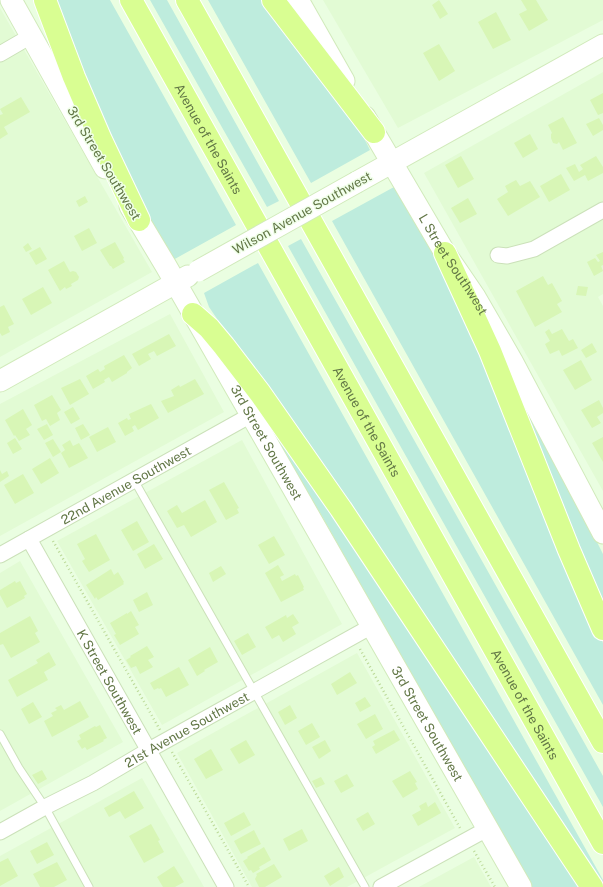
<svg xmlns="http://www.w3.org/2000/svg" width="603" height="887" font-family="'Public Sans',sans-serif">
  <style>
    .residential { fill: #e2fbd4 }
    .green { fill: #beecdd }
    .building { fill: #d8f6b6 }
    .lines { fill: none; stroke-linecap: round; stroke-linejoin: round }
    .lane-casing { stroke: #cbe1b9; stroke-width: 9 }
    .street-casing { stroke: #cbe1b9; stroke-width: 17 }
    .secondary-casing { stroke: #d1eabb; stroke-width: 23 }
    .highway-casing { stroke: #fff; stroke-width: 24 }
    .path { stroke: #bcda99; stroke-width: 2.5; stroke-dasharray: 1 3; stroke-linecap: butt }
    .lane { stroke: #fff; stroke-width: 7 }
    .street { stroke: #fff; stroke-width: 15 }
    .secondary { stroke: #fff; stroke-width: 21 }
    .highway { stroke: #d9fe92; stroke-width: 22 }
    .secondary-bridge-casing { stroke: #d1eabb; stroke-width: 23; stroke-linecap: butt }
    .secondary-bridge { stroke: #fff; stroke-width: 21 }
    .labels { text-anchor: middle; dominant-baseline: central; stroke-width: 3; stroke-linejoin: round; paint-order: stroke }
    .street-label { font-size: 13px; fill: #627746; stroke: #f0ffe9 }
  </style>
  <rect width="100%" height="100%" fill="#eafee1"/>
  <path class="residential" d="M323,0H603V20L398,128Z
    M0,8L152,272L0,357Z
    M603,72V294L598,297L603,306V491L424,173Z
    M170,314L224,412L0,536V404Z
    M242,440L342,624L162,725L57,541Z
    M20,561L123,742L0,811V573Z
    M357,653L455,828L347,887H252L177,753Z
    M142,778L204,887H0V856Z
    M474,857L491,887H419Z"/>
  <path class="green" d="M50,0H110L236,225L173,260L142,210Z
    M150,0H167L279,201L267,207Z
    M208,0H265L338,99L364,138L370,150L311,183Z
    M394,187L402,196L455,291L603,643V705L332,221Z
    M301,239L603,776V807L288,246Z
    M258,263L603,880V887H599L443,652L209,307L204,293Z
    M507,363L603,554V614Z
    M257,404L587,887H532L319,511L297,476Z"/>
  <path class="building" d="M439,0L448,14L440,19L432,5Z
    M521,0H536L548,20L529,31L519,14L527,10Z
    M496,12L511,40L493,49L478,22Z
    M439,44L455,71L439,81L423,53Z
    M603,93V113L598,115L590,100Z
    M21,97L30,112L4,127L8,134L0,139V115L3,114L0,109Z
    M563,117L577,143L563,150L559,142L557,144L553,143L551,138V134L552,133L548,125Z
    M599,118L603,125V130L593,136L586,124Z
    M530,134L538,149L523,158L514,143Z
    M461,156L474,179L458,188L445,165Z
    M596,156L603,167V173L588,181L585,175L574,181L566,168L575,164L579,172L583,169L580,165Z
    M561,174L570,190L549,202L540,186Z
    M516,180L520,186L530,181L540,197L508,216L497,199L508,192L505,186Z
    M85,196L88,202L79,207L76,201Z
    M468,198L477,214L460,223L451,208Z
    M89,228L97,243L82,251L74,236Z
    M115,242L124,258L123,259L125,262L113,269L111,266H110L100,250Z
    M28,243L32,249L26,252L23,247Z
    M40,247L47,259L36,265L29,253Z
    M603,252V265L601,266L603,271L594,276L587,262L595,258L598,262L600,261L596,255Z
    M64,261L70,272L73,271L76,272L79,277L78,280L71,284L72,286L66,289L65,287L60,291L48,270Z
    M543,276L548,285L552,283L562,301L557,304L562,312L535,327L516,291Z
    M578,286L588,287L586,296L576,295Z
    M43,287L52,303L31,315L22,299Z
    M4,305L14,324L8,327L10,332L2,336L0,333V307Z
    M549,329L552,334L562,329L569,341L573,339L578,348L562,356L559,350L550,354L545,344L550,341L545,332Z
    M169,334L176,346L157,356L154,351L148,354L151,359L139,366L132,354Z
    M592,343L597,352L586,358L581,350Z
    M124,355L132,368L127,372V373L112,382L109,377L104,380L105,382L93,389L86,376L98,369L100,372L105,369L104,366Z
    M581,360L592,380L575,390L563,370Z
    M80,379L89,394L70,405L61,388Z
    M195,379L204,394L168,413L161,401L174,396L171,390L179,385L180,387Z
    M52,395L61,410L57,413L60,420L50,426L46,419L42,421L34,405Z
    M599,400L603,408V413L597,417L601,423L592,428L581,410Z
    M151,404L159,418L138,430L135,425L132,427L134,431L125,436L118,423L127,418L128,420L131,419L129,414Z
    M73,407L80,419L71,424L64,412Z
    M23,409L32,425L26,429L30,435L19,441L15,435L14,436L5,420Z
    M47,424L53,435L44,440L37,429Z
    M83,424L90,435L81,440L75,428Z
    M108,427L116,442L97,452L89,437Z
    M603,437V462L592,443Z
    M15,438L22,449L13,454L7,443Z
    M53,439L61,452L53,457L45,443Z
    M70,440L73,446L79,443L88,458L69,468L61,453L65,450L62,445Z
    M50,458L59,473L41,484L32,469Z
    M0,470L2,474L7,471L9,476L0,482Z
    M23,474L34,493L15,504L4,485Z
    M224,482L239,508L237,509L239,513L226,520L209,490Z
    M205,500L217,522L191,537L184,525L177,528L167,511L177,505L182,513Z
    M137,521L149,542L133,551L121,530Z
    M96,534L110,560L89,572L82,561L85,559L77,544Z
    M274,536L285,555L269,564L258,545Z
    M154,544L163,559L145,569L137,554Z
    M278,565L284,575L280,577L282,581L295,574L296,576L298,575L304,587L303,588L304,590L281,602L265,573Z
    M221,566L226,574L213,582L209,573Z
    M111,569L114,575L118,572L124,582L123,583L124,584L98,600L96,597L95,599L86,585Z
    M15,581L16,583L20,581L27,594L24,596L25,598L7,608L0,595V590Z
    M147,592L153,605L139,612L133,600Z
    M131,611L139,625L135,627L139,634L120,645L114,635L116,634L110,623L127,613V614Z
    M293,614L299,623L292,627L296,634L283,642L279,635L272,639L265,627L286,615L287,618Z
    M30,616L38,631L35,633L40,642L11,658L3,644L0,645V633Z
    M248,633L256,647L242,655L234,641Z
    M147,646L154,657L148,660L153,667L140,674L136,666L131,668L126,660L131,657L130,656Z
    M210,647L218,662L204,670L205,671L197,676L188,660Z
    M49,652L56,665L44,672L48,680L17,697L8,680L38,663L36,660Z
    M179,667L189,685L166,697L161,688L159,689L158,688L154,690L150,683Z
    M350,672L357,683L337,695L331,684Z
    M365,697L371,706L360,712L355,703Z
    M80,701L89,717L52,737L44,721L53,716L51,713L57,710L55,708L61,705L64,710Z
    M33,702L42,717L29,724L21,709Z
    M290,705L297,718L285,725L278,712Z
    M375,714L383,729L366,739L357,724Z
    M312,723L320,737L306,745L298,731Z
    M100,725L107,738L103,740L104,741L87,750L85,747L82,749L77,741L81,739L79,735L95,726L96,727Z
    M394,730L400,740L376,754L372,747L375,745L373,741Z
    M246,740L255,755L239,764L230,749Z
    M325,740L331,751L319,759L312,747Z
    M211,749L223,770L206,779L194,759Z
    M42,770L47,779L38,784L32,775Z
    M410,771L417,782L415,783L418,789L403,798L392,781Z
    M347,774L354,786L341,793L334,781Z
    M321,777L325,784L316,788L312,781Z
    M134,791L144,808L125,819L120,811L109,817L104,808Z
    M426,802L428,807L435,802L441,813L418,826L412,815L421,810L419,806Z
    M244,812L251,825L231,836L224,823Z
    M368,812L375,824L363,831L356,819Z
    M151,824L160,840L158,841L164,852L144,863L129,836Z
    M302,829L308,841L289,851L283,839Z
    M254,830L261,844L241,854L234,841Z
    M47,842L54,855L37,864L30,851Z
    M264,847L271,860L259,867L260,869L253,873L251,870L249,871L243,861L248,858L247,857Z
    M8,858L18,876L0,886V862Z
    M57,862L67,880L54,887H40L33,874Z
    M274,864L282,877L265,887H259L255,879L257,875L256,874Z
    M174,866L184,882L175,887H163L157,877Z
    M339,867L344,877L330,886L324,876Z"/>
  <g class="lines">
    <g class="lane-casing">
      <path id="lane" d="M134,480L365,887
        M0,734L19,768L45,807L89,887"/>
    </g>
    <g class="street-casing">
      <g id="street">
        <path d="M0,54L31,36"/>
        <path d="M498,255L507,256L534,249L603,210"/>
        <path id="s1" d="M29,539L226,887"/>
        <path id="s2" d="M0,555L251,415"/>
        <path id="s3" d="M0,832L45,807L93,783L149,750L372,626"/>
        <path d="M381,887L487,829"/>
      </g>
    </g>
    <g class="secondary-casing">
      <g id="secondary">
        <path d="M11,0L105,168"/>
        <path d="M298,0L344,81"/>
        <path id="s4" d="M365,117L445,253L475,297L512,361L603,533"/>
        <path d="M357,182L603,45"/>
        <path id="s5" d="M130,206L166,266L521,887"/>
        <path d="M0,381L188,276"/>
      </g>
    </g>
    <g class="highway-casing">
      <g id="highway">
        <path d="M45,0L74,77L101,140L139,220"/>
        <path id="s6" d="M131,0L603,843"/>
        <path d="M187,0L603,742"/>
        <path d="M273,0L374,132"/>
        <path d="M445,253L490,351L569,550L603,629"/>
        <path d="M193,314L209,328L224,346L260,393L341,509L592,887"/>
      </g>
    </g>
    <path class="path" d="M53,541L160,730
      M360,649L460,828
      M172,752L249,887
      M474,851L495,887"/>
    <use href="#lane" class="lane"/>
    <use href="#street" class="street"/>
    <use href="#secondary" class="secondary"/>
    <use href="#highway" class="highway"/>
    <g class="secondary-bridge-casing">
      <path id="secondary-bridge" d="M198,271L357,182"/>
    </g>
    <use href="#secondary-bridge" class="secondary-bridge"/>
  </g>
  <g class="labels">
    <g class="street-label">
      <text stroke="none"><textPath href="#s6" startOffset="159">Avenue of the Saints</textPath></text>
      <text transform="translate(104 163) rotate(59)">3rd Street Southwest</text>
      <text transform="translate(302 213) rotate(-29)">Wilson Avenue Southwest</text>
      <text stroke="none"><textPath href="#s4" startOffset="172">L Street Southwest</textPath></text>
      <text stroke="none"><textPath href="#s6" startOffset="483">Avenue of the Saints</textPath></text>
      <text stroke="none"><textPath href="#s5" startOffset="273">3rd Street Southwest</textPath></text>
      <text stroke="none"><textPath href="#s2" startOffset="144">22nd Avenue Southwest</textPath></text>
      <text stroke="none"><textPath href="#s1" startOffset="164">K Street Southwest</textPath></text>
      <text stroke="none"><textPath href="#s6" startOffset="807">Avenue of the Saints</textPath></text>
      <text stroke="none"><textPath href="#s5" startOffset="597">3rd Street Southwest</textPath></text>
      <text stroke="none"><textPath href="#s3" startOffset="213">21st Avenue Southwest</textPath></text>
    </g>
  </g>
</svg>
